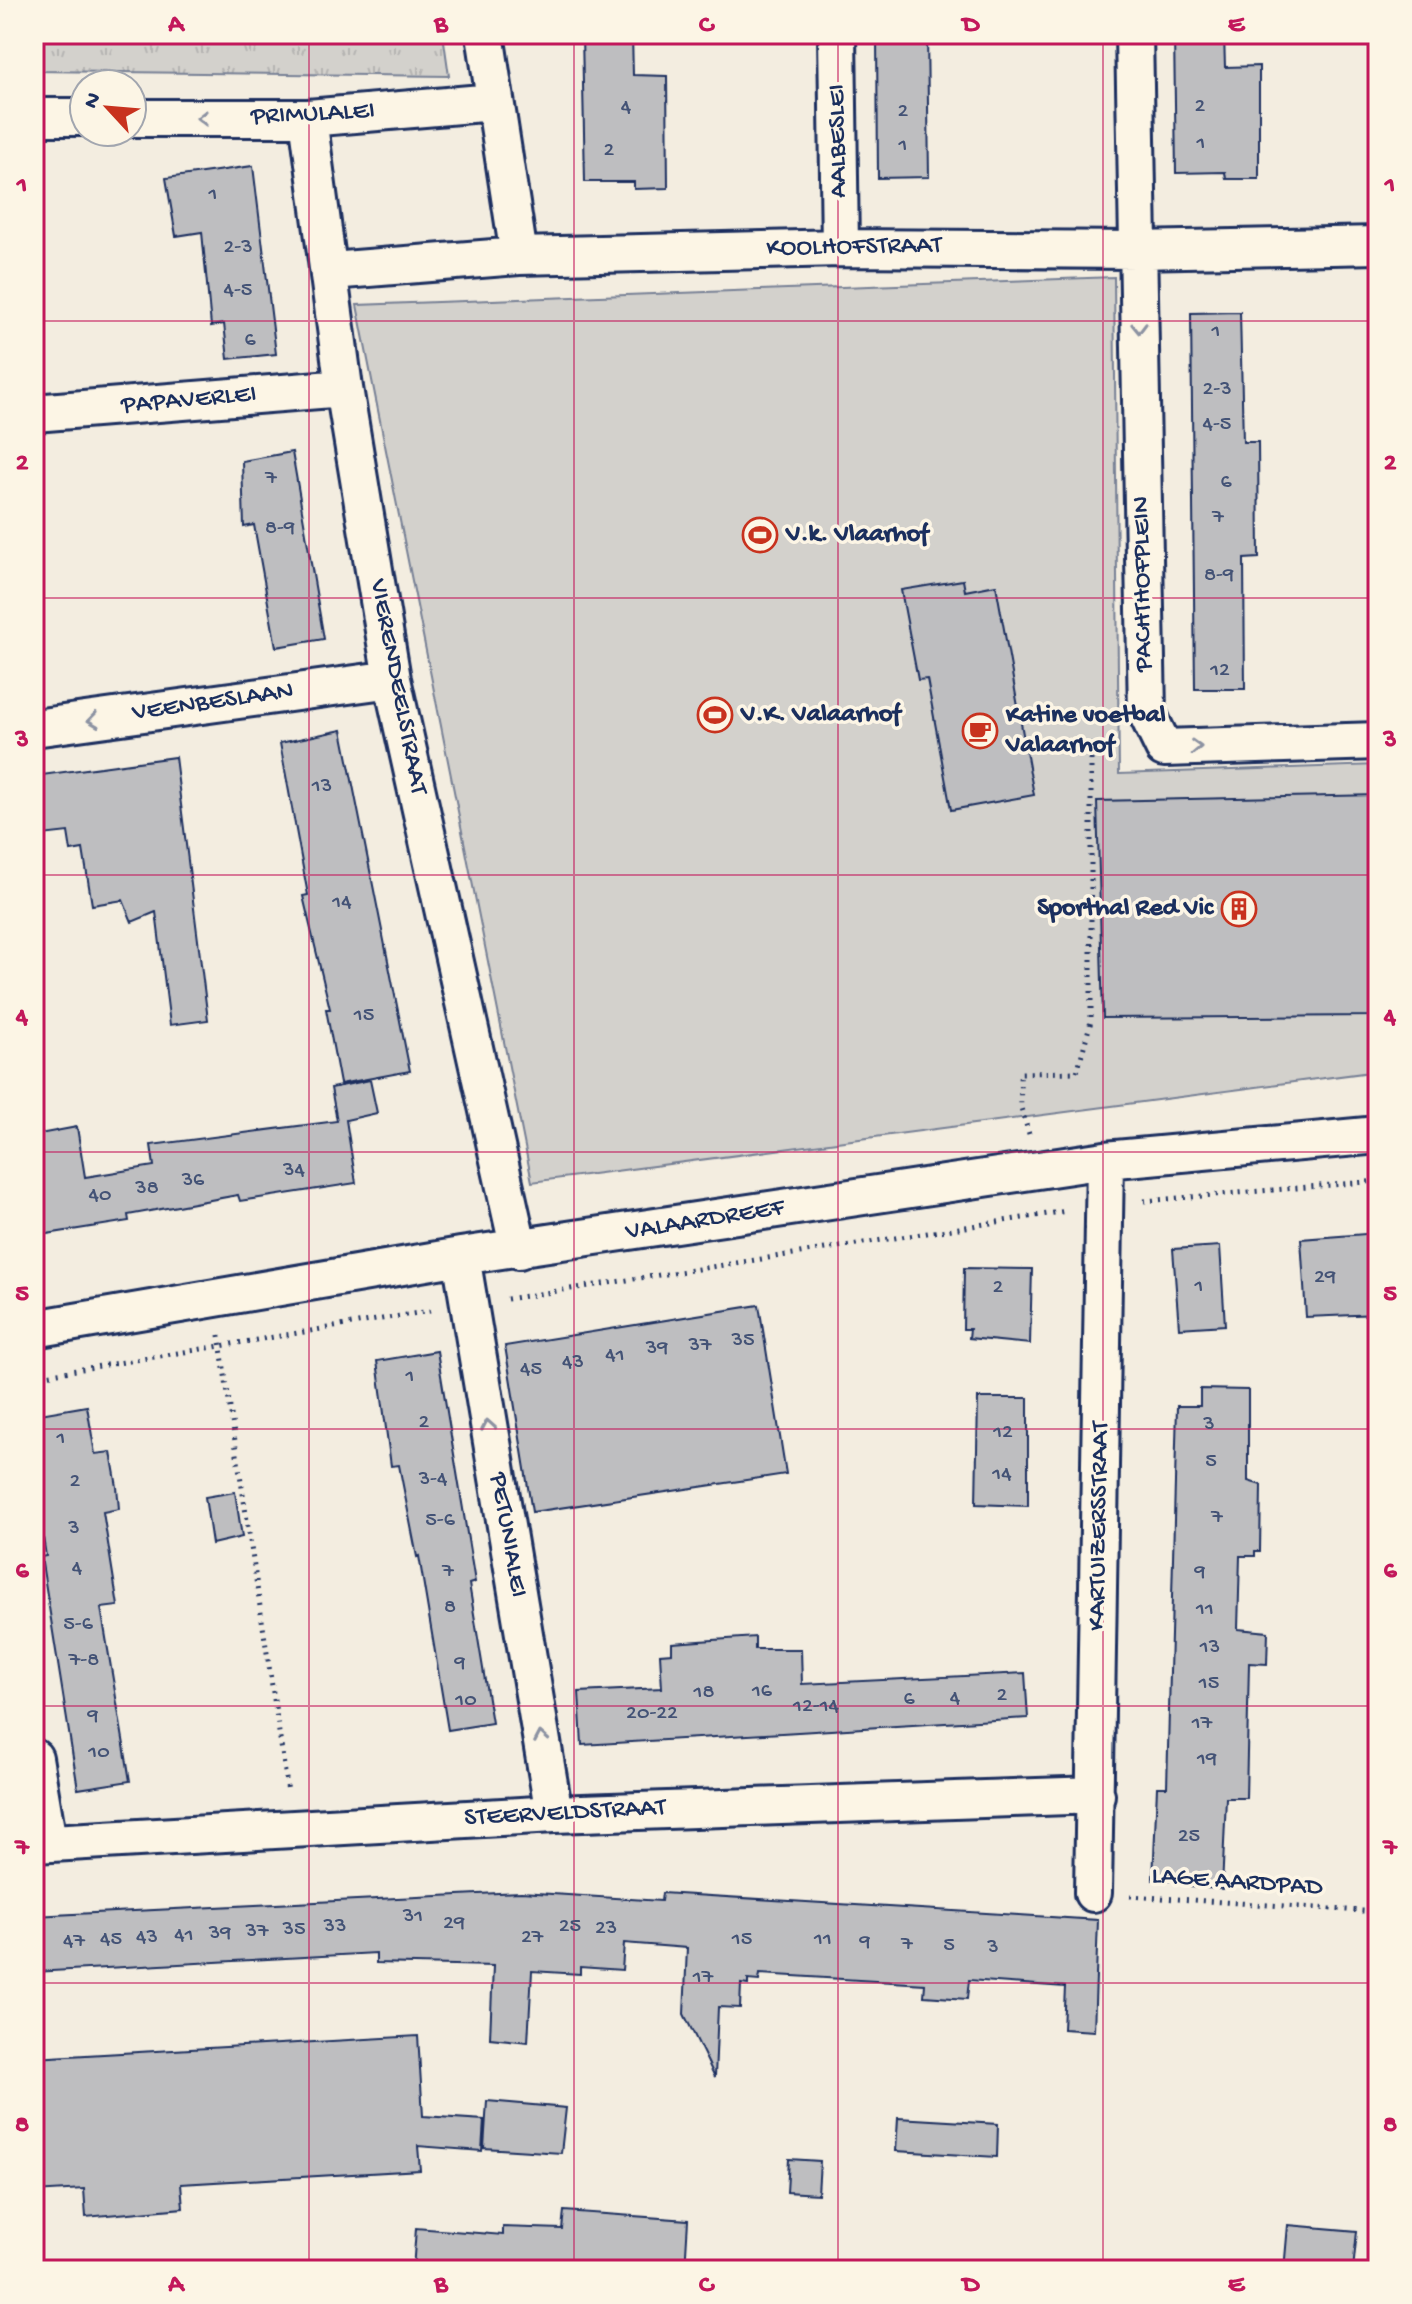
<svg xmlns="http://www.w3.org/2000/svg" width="1412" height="2304" font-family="'Gochi Hand',sans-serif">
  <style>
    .park { fill: url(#park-tufts); stroke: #778095; stroke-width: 2 }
    .pitch { fill: #d3d1cc; stroke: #778095; stroke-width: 2 }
    .building { fill: #bebec0; stroke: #1b2f5e; stroke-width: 2 }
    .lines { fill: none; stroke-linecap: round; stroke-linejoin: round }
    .minor-casing { stroke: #1b2f5e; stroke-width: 42 }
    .path { stroke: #1b2f5e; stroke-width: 5; stroke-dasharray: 2 6; stroke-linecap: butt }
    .minor { stroke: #fcf5e5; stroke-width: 36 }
    .oneway { stroke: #8c92a2 }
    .grid { fill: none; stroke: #c2185b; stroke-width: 2; stroke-opacity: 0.55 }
    .labels { text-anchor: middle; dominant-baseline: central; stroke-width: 7; stroke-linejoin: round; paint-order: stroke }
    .number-label { font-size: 22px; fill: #445376 }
    .street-label { font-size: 26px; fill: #1b2f5e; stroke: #fcf5e5 }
    .poi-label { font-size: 26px; font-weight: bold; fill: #1b2f5e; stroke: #fcf5e5; text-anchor: start }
    .neatline { fill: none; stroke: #c2185b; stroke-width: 3 }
    .grid-label { font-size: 26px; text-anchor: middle; font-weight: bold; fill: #c2185b }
  </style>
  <defs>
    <pattern id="park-tufts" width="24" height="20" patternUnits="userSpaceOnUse" patternTransform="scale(2)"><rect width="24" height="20" fill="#d3d1cc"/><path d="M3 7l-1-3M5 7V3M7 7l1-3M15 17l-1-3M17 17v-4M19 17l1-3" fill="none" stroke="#b5b4b2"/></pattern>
  </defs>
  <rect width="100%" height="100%" fill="#f3ede0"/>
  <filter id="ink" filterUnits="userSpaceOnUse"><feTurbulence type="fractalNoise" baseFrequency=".0125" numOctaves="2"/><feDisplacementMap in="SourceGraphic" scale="16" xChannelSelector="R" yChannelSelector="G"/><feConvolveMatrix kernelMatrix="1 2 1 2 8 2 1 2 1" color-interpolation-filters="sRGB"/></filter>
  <g filter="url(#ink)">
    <path class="park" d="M34,34H443L449,76L34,71Z"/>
    <path class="pitch" d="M1114,277L1119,774L1378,765V1071L532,1182L357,305Z"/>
    <path class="building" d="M582,34H632L633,75L667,76L668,188L634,189V182H585Z
      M877,34H927L929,177L878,178Z
      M1174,34H1224L1225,67L1259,66V179H1226L1225,172L1176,173Z
      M253,166L276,354L228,359L224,324L211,326L202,232L176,236L166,178Z
      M1240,312L1243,442H1258L1259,558L1244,559L1245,689H1195L1191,313Z
      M292,452L324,639L276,647L254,525L244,527L242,461Z
      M963,580L965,591L996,585L1034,795L951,810L927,679L918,680L901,590Z
      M342,730L410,1071L340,1084L326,1009H330L303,896L308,895L280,743Z
      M175,757L208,1020L170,1025L156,912L132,922L123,900L92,905L83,849L71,851L68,832L34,836V776Z
      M1378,795V1016L1103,1018L1097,801Z
      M370,1080L377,1113L346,1120L356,1183L240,1201L238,1195L128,1215L129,1221L34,1236V1135L77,1127L85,1177L154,1166L151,1145L337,1121L331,1088Z
      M1378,1233V1314L1306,1317L1301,1239Z
      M1220,1246L1225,1325L1179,1328L1173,1249Z
      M964,1268L1032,1269L1030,1344L969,1338L970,1329H963Z
      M759,1305L786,1474L532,1512L505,1346Z
      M437,1351L475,1582L469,1584L492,1723L448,1730L419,1556L417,1557L399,1465L391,1466L377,1361Z
      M1200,1389L1248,1390V1481L1261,1485L1260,1551H1255V1556H1240L1238,1629L1268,1632L1267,1664L1249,1663L1246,1798H1226L1222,1889L1191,1887V1880H1153L1157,1787H1167L1177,1406H1200Z
      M978,1398H1028V1506L976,1504Z
      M87,1406L95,1454L111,1452L117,1487L119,1509L103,1512L118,1606L101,1608L130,1781L78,1789L41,1557L46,1556L34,1479V1415Z
      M235,1492L242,1537L212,1544L205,1497Z
      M755,1637V1649H801L802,1684L1025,1673L1028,1718L582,1745L579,1692L662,1688L660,1654L672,1653V1643Z
      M521,1892L661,1901L662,1893L1098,1920L1094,2031L1063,2029L1065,1987L969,1980L967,1999L924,1996L925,1984L760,1974L759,1981L748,1980V1985L741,1984L740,2008L718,2007L715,2077L684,2014L687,1948L624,1943L622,1970L580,1967V1974L532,1971L528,2042L490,2038L493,1966L376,1963V1953L34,1972V1916Z
      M418,2036L423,2116L484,2120L482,2151L418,2146L420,2170L181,2184L183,2208L86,2217L84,2189L34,2192V2058Z
      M487,2101L566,2108L561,2153L484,2148Z
      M898,2118L998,2124L997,2157L896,2151Z
      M789,2159L820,2161L818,2194L787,2192Z
      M564,2211L688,2220L685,2270H413L416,2228L503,2235V2227L562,2229Z
      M1288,2225L1357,2231L1353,2270H1284Z"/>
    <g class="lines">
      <g class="minor-casing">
        <path id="minor" d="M485,34L519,256
          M837,34L840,248
          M1134,34L1147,713L1164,748L1378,741
          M34,117H84
          M132,118H308L494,102
          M308,118L344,388L392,679L519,1250
          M331,271L519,256L840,248L1137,250L1378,245
          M34,413L344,388
          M34,728L392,679
          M461,1256L554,1814
          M34,1329L461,1256L1105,1160L1378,1135
          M34,1758L48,1842
          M34,1844L554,1814L1096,1795
          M1093,1893L1105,1160"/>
      </g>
      <path class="path" d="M1029,1134L1021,1108L1020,1073L1077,1072L1091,1021V745L1120,746
        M1144,1201L1378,1181
        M507,1299L1067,1211
        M219,1335L288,1792
        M34,1377L430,1311
        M1130,1896L1378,1912"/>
      <use href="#minor" class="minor"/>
    </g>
    <defs><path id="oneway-chevron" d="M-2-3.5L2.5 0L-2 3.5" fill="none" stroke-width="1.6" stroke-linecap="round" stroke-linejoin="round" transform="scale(2)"/></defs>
    <g class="oneway">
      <use href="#oneway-chevron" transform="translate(202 118) rotate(-180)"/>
      <use href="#oneway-chevron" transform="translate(1139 328) rotate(89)"/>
      <use href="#oneway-chevron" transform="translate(93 720) rotate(172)"/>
      <use href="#oneway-chevron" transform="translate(1196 747) rotate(-2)"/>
      <use href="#oneway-chevron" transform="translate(488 1425) rotate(-100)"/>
      <use href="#oneway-chevron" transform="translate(541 1737) rotate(-100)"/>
    </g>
  </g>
  <path class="grid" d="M309,34V2270M574,34V2270M838,34V2270M1103,34V2270M34,321H1378M34,598H1378M34,875H1378M34,1152H1378M34,1429H1378M34,1706H1378M34,1983H1378"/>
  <defs>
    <g id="stadium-ring" transform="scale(1.8)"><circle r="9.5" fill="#fcf5e5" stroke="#c8321e" stroke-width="1.5"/><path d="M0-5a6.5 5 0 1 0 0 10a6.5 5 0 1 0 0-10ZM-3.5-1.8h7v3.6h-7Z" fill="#c8321e"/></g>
    <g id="cafe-ring" transform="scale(1.8)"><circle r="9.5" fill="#fcf5e5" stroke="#c8321e" stroke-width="1.5"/><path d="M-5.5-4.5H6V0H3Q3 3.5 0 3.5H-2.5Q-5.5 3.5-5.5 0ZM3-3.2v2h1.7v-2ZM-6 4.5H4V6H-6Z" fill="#c8321e"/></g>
    <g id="building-ring" transform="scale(1.8)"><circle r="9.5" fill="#fcf5e5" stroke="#c8321e" stroke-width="1.5"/><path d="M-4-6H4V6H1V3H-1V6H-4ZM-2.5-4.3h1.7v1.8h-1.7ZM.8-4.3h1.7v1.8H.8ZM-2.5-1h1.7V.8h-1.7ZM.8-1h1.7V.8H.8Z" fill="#c8321e"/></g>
  </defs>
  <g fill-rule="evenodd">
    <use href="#stadium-ring" x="760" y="535"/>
    <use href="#stadium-ring" x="715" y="715"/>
    <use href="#cafe-ring" x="980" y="731"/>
    <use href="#building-ring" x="1239" y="909"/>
  </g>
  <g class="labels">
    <g class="number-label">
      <text x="1200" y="107">2</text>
      <text x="626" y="108">4</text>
      <text x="903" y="112">2</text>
      <text x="1201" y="144">1</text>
      <text x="903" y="146">1</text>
      <text x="609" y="151">2</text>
      <text x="213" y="195">1</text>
      <text x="238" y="248">2-3</text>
      <text x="238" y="291">4-5</text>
      <text x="1216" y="332">1</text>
      <text x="250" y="341">6</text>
      <text x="1217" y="390">2-3</text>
      <text x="1217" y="425">4-5</text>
      <text x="271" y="479">7</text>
      <text x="1226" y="483">6</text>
      <text x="1218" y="518">7</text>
      <text x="280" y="529">8-9</text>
      <text x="1219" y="576">8-9</text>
      <text x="1220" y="671">12</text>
      <text x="322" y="787">13</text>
      <text x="342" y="903">14</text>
      <text x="364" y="1016">15</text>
      <text x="294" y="1171">34</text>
      <text x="193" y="1181">36</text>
      <text x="147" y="1189">38</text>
      <text x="100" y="1196">40</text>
      <text x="1325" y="1278">29</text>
      <text x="1199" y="1287">1</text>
      <text x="998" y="1288">2</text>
      <text x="743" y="1341">35</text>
      <text x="700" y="1346">37</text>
      <text x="657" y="1349">39</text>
      <text x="615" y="1356">41</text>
      <text x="573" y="1363">43</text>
      <text x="531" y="1370">45</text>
      <text x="410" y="1377">1</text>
      <text x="424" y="1423">2</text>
      <text x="1209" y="1425">3</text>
      <text x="1003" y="1433">12</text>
      <text x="61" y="1439">1</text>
      <text x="1211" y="1462">5</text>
      <text x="1002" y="1475">14</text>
      <text x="433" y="1480">3-4</text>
      <text x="75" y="1482">2</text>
      <text x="1217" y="1518">7</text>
      <text x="440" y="1521">5-6</text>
      <text x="74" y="1529">3</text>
      <text x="77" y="1569">4</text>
      <text x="448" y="1572">7</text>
      <text x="1200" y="1573">9</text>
      <text x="450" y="1608">8</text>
      <text x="1205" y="1610">11</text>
      <text x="78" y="1625">5-6</text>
      <text x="1210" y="1648">13</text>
      <text x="84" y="1661">7-8</text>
      <text x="460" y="1664">9</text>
      <text x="1209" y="1684">15</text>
      <text x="762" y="1692">16</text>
      <text x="704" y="1693">18</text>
      <text x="1002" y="1696">2</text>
      <text x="955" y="1699">4</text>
      <text x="909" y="1700">6</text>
      <text x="466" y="1701">10</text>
      <text x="816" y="1707">12-14</text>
      <text x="652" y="1714">20-22</text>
      <text x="93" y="1717">9</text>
      <text x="1202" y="1724">17</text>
      <text x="99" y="1753">10</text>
      <text x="1207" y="1760">19</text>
      <text x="1189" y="1837">25</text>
      <text x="413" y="1917">31</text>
      <text x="454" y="1924">29</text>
      <text x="335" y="1927">33</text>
      <text x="570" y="1927">25</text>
      <text x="606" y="1929">23</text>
      <text x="294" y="1930">35</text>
      <text x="257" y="1932">37</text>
      <text x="220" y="1934">39</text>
      <text x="184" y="1936">41</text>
      <text x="147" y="1938">43</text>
      <text x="532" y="1938">27</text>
      <text x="111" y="1940">45</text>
      <text x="742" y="1940">15</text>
      <text x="823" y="1940">11</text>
      <text x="74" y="1942">47</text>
      <text x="865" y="1943">9</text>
      <text x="907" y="1945">7</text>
      <text x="949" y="1946">5</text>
      <text x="993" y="1948">3</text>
      <text x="703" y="1978">17</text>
    </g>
    <g class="street-label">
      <text transform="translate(313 115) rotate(-3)">PRIMULALEI</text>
      <text transform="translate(839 141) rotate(-91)">AALBESLEI</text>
      <text transform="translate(854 248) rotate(-1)">KOOLHOFSTRAAT</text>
      <text transform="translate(189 401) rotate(-5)">PAPAVERLEI</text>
      <text transform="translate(1144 584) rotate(-91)">PACHTHOFPLEIN</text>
      <text transform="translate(397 687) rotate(79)">VIERENDEELSTRAAT</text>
      <text transform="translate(213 703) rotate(-8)">VEENBESLAAN</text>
      <text transform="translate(705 1221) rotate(-9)">VALAARDREEF</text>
      <text transform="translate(1100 1526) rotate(-89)">KARTUIZERSSTRAAT</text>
      <text transform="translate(507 1535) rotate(80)">PETUNIALEI</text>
      <text transform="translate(565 1814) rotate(-3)">STEERVELDSTRAAT</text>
      <text transform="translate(1237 1883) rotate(4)">LAGE AARDPAD</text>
    </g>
    <g class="poi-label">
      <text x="786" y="535">V.k. Vlaarhof</text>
      <text x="741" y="715">V.K. Valaarhof</text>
      <text x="1006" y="716">Katine voetbal<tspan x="1006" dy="30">Valaarhof</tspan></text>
      <text x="1213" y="909" text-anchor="end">Sporthal Red Vic</text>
    </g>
  </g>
  <rect width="1412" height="2304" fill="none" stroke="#fcf5e5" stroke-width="88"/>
  <g transform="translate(108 108) rotate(296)"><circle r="38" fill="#fcf5e5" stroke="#a2a6af" stroke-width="2"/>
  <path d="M0-6L14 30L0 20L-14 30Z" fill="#c8321e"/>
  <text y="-12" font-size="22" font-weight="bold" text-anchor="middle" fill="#1b2f5e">N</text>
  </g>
  <rect x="44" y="44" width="1324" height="2216" class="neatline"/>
  <g class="grid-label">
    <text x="176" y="31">A</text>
    <text x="441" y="31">B</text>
    <text x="706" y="31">C</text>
    <text x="971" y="31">D</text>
    <text x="1236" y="31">E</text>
    <text x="22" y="192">1</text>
    <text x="1390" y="192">1</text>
    <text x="22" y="469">2</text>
    <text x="1390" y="469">2</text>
    <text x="22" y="746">3</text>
    <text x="1390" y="746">3</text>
    <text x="22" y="1023">4</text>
    <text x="1390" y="1023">4</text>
    <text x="22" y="1300">5</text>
    <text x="1390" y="1300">5</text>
    <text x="22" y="1577">6</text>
    <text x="1390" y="1577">6</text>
    <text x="22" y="1854">7</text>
    <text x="1390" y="1854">7</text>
    <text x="22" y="2131">8</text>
    <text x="1390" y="2131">8</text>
    <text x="176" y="2291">A</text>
    <text x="441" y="2291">B</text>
    <text x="706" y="2291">C</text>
    <text x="971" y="2291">D</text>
    <text x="1236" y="2291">E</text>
  </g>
</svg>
